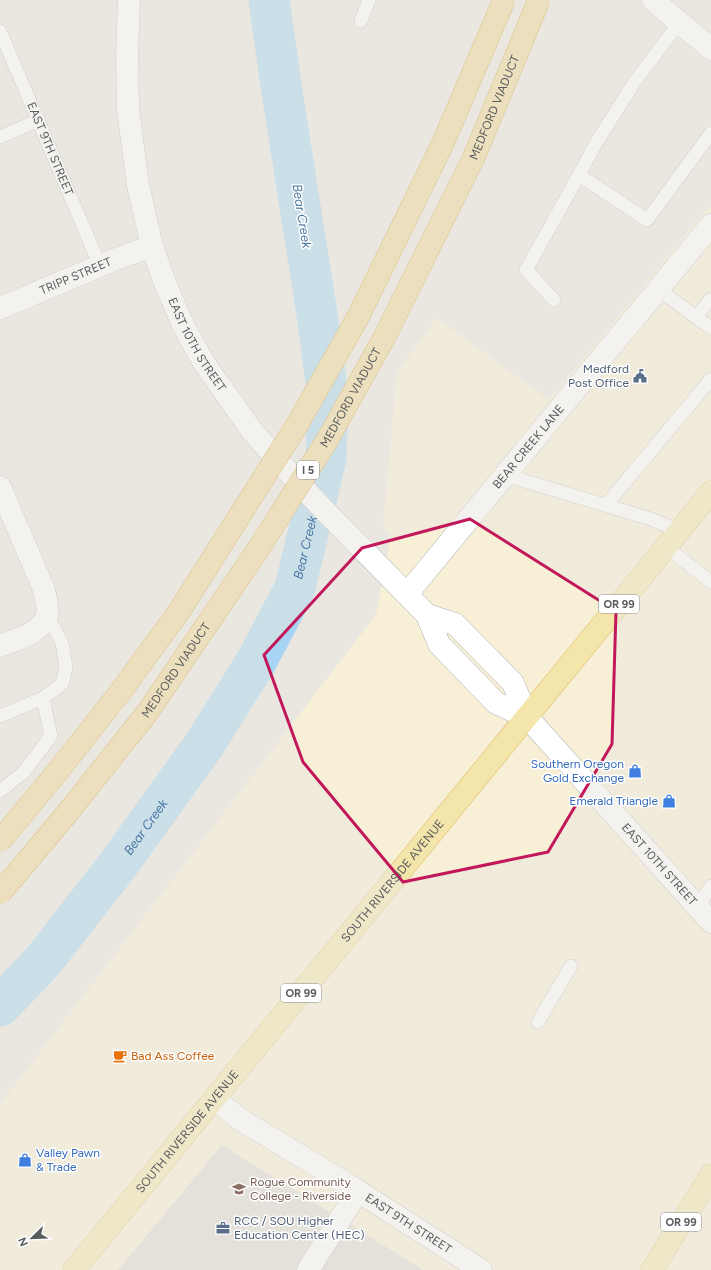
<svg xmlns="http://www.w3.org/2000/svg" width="711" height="1270" font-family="Figtree,sans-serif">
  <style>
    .commercial { fill: #f8f0d6 }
    .education { fill: #dcd9d1 }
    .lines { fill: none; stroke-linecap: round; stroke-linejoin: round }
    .river { stroke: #a7d4f3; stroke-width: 41 }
    .service-casing { stroke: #b1b3b6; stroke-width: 14 }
    .minor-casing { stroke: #b1b3b6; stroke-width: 23 }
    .tertiary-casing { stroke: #b1b3b6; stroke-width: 23 }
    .primary-casing { stroke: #deb965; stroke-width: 23 }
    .service { stroke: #fff; stroke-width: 13 }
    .minor { stroke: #fff; stroke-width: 22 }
    .tertiary { stroke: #fff; stroke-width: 22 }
    .primary { stroke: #f4e6ab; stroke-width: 22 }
    .motorway-bridge-casing { stroke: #ce921c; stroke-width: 23; stroke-linecap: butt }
    .motorway-bridge { stroke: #eed592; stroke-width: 22 }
    .marked { fill: none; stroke: #c2185b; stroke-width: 3; stroke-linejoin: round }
    .labels { text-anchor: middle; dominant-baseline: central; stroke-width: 3; stroke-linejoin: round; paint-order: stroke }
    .shield { fill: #fff; stroke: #8b8d8f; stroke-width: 1 }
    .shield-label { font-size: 11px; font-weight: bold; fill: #595c5f }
    .street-label { font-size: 12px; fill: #595c5f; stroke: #fff }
    .service-label { font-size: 12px; fill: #4e5e75; stroke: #fff; text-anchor: end }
    .shop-label { font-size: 12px; fill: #366cbe; stroke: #fff; text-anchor: end }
    .food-label { font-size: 12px; fill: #c56008; stroke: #fff; text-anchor: start }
    .education-label { font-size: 12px; fill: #785e54; stroke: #fff; text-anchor: start }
    .water-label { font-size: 13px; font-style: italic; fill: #4876a2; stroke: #fff }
  </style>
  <rect width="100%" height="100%" fill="#eae7e0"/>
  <path class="commercial" d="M711,204V1270H0V1104L376,615L391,535L383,528L397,373L437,318L549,400Z"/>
  <path class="education" d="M222,1145L423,1270H118Z"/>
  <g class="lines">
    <path class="river" id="s1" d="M0,1006L43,961L120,862L204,745L256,662L295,588L326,458L328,397L317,314L282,92L269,0"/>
    <g class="service-casing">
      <g id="service">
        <path d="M361,21L369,0"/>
        <path id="s2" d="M0,31L100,266"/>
        <path d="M0,137L39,120"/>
        <path d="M579,175L596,143L636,80L679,23"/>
        <path d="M658,289L711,328"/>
        <path d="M554,300L526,270L579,175L647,220L711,133"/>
        <path d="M696,316L711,299"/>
        <path d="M505,475L651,519L679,531"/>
        <path d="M606,505L711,379"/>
        <path d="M666,547L711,582"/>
        <path d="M0,716L43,698L62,684L66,667L62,643L47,615"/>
        <path d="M0,791L23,773L51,736L43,698"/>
        <path d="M698,907L711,886"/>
        <path d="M538,1022L571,966"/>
      </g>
    </g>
    <g class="minor-casing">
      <g id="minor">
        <path id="s3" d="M0,308L111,261L152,246"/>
        <path d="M0,487L43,587C45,595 49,607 47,615C41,634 16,639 0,646"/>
        <path id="s4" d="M407,594L711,225"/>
        <path id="s5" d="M214,1099L241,1120L347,1184L481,1270"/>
        <path d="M308,1270L358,1191"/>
      </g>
    </g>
    <g class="tertiary-casing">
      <g id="tertiary">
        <path id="s6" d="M129,0L127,54L128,109L138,185L152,246L165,283L184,327L204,363L252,431L290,474L327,513L427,615L439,644L496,703L527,717"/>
        <path d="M653,0L711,49"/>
        <path id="s7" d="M427,615L455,624L513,683L527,717L711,922"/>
      </g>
    </g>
    <g class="primary-casing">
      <g id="primary">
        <path id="s8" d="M74,1270L711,492"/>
        <path d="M652,1270L711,1175"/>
      </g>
    </g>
    <use href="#service" class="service"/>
    <use href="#minor" class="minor"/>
    <use href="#tertiary" class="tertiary"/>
    <use href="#primary" class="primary"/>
    <g class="motorway-bridge-casing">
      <g id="motorway-bridge">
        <path d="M0,841L58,771L121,691L178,613L297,425L358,317L443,143L504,0"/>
        <path id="s9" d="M0,893L65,816L147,713L259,548L326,442L384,338L474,157L539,0"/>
      </g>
    </g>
    <use href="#motorway-bridge" class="motorway-bridge"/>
  </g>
  <path d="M0 0H711V1270H0ZM470,519L616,611L612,744L548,852L403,882L303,762L264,655L362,548Z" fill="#eae7e0" fill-opacity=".55" fill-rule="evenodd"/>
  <path class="marked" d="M470,519L616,611L612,744L548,852L403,882L303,762L264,655L362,548Z"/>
  <defs>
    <g id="civic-bare" transform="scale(1.08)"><path d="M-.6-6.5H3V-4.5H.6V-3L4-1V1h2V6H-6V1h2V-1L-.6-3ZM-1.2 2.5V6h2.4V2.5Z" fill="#5c6f8a" stroke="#fff" stroke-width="2.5" paint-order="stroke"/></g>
    <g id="shop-bare" transform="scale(1.08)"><path d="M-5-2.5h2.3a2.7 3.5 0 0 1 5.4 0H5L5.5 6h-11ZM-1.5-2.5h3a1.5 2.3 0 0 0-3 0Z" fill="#3f7fe0" stroke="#fff" stroke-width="2.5" paint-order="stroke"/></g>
    <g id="cafe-bare" transform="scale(1.08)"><path d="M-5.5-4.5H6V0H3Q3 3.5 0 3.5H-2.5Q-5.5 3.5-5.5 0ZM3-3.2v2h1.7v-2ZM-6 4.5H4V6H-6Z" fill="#e8710a" stroke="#fff" stroke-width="2.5" paint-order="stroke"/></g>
    <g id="university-bare" transform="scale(1.08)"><path d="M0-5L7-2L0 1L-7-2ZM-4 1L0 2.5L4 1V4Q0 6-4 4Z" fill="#8d6e63" stroke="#fff" stroke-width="2.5" paint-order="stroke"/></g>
    <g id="office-bare" transform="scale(1.08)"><path d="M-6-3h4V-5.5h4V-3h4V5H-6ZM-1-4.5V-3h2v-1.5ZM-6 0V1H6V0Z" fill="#5c6f8a" stroke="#fff" stroke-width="2.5" paint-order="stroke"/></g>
  </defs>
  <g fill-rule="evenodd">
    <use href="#civic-bare" x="640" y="376"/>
    <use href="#shop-bare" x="635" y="771"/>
    <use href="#shop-bare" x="669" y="801"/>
    <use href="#cafe-bare" x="120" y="1056"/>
    <use href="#shop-bare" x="25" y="1160"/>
    <use href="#university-bare" x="239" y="1189"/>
    <use href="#office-bare" x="223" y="1228"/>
  </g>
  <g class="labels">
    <g class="shield">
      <rect x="297" y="461" width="22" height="18" rx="3"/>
      <rect x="599" y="595" width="40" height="18" rx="3"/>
      <rect x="281" y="984" width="40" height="18" rx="3"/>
      <rect x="661" y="1213" width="40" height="18" rx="3"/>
    </g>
    <g class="shield-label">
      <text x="308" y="470">I 5</text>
      <text x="619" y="604">OR 99</text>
      <text x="301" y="993">OR 99</text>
      <text x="681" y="1222">OR 99</text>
    </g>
    <g class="street-label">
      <text stroke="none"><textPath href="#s9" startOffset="932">MEDFORD VIADUCT</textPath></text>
      <text stroke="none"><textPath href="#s2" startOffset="128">EAST 9TH STREET</textPath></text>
      <text stroke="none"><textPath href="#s3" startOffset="82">TRIPP STREET</textPath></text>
      <text stroke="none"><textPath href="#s6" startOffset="357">EAST 10TH STREET</textPath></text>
      <text stroke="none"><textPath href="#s9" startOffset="608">MEDFORD VIADUCT</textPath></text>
      <text stroke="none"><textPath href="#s4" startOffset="191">BEAR CREEK LANE</textPath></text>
      <text stroke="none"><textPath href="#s9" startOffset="284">MEDFORD VIADUCT</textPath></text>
      <text stroke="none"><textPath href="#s7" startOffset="347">EAST 10TH STREET</textPath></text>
      <text stroke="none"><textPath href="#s8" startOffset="503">SOUTH RIVERSIDE AVENUE</textPath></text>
      <text stroke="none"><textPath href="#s8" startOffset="179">SOUTH RIVERSIDE AVENUE</textPath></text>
      <text stroke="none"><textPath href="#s5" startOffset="231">EAST 9TH STREET</textPath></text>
    </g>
    <g class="service-label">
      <text x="629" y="369">Medford<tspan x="629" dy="14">Post Office</tspan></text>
      <text x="234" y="1221" text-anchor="start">RCC / SOU Higher<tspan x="234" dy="14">Education Center (HEC)</tspan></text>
    </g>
    <g class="shop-label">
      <text x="624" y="764">Southern Oregon<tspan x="624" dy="14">Gold Exchange</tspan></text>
      <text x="658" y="801">Emerald Triangle</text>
      <text x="36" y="1153" text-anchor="start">Valley Pawn<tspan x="36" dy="14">&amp; Trade</tspan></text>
    </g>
    <g class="food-label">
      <text x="131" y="1056">Bad Ass Coffee</text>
    </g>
    <g class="education-label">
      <text x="250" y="1182">Rogue Community<tspan x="250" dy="14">College - Riverside</tspan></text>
    </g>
    <g class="water-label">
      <text transform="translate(302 216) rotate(81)">Bear Creek</text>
      <text stroke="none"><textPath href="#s1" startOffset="555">Bear Creek</textPath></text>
      <text stroke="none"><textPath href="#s1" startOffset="231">Bear Creek</textPath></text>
    </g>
  </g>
  <g transform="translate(32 1238) rotate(247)" stroke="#ffffff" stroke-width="3" paint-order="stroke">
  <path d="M0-3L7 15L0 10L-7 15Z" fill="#595c5f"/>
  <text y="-6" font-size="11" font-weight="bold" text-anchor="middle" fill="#595c5f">N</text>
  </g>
</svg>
